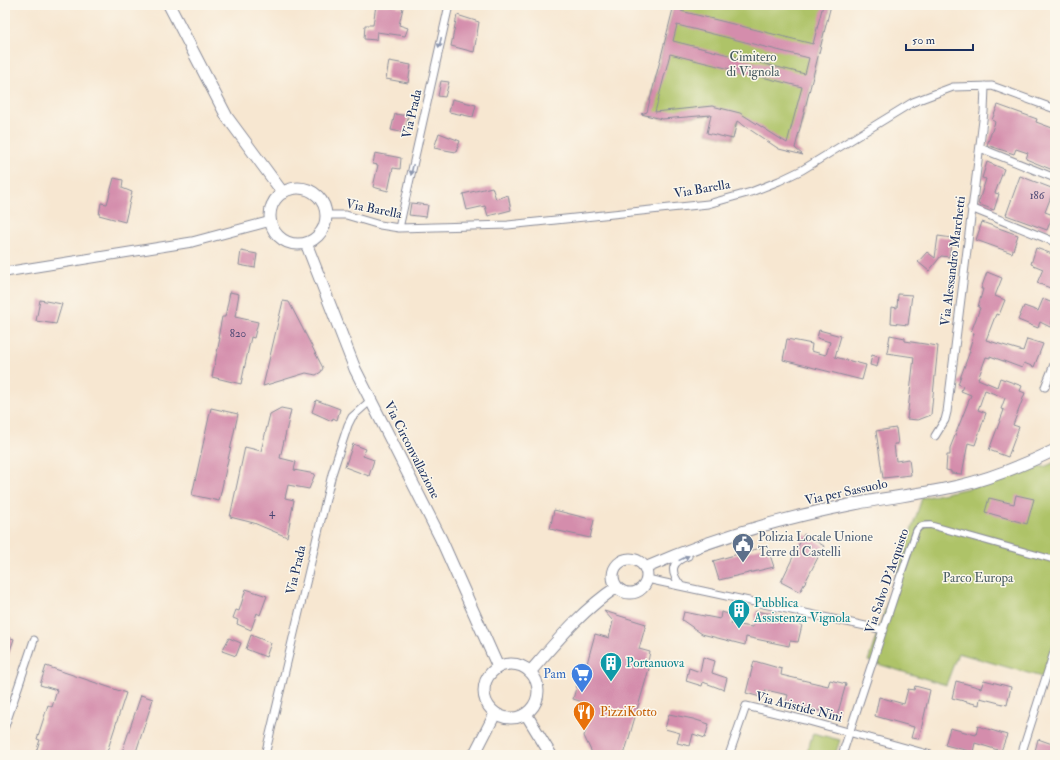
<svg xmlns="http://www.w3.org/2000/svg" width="1060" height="760" font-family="'IM FELL Double Pica',serif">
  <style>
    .green { fill: #aec368; stroke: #647963 }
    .building { fill: #d48dac; fill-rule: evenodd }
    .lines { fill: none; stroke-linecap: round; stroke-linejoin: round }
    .pedestrian-casing { stroke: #898b98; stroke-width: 8 }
    .minor-casing { stroke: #898b98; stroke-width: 9 }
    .tertiary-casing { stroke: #898b98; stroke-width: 11 }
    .secondary-casing { stroke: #898b98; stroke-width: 13 }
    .pedestrian { stroke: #fff; stroke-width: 5.5 }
    .minor { stroke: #fff; stroke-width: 7 }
    .tertiary { stroke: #fff; stroke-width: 9 }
    .secondary { stroke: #fff; stroke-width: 11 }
    .oneway { fill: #8d97ae }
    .labels { text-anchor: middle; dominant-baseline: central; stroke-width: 3; stroke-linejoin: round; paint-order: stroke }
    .number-label { font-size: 11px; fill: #494672 }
    .park-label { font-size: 13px; fill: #475b61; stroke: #fbf7ec }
    .street-label { font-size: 13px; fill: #1b2f5e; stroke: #fbf7ec }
    .service-label { font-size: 13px; fill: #4e5e75; stroke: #fbf7ec; text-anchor: start }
    .culture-label { font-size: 13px; fill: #0d838f; stroke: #fbf7ec; text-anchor: start }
    .shop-label { font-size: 13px; fill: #366cbe; stroke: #fbf7ec; text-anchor: end }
    .food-label { font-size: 13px; fill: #c56008; stroke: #fbf7ec; text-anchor: start }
  </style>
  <rect width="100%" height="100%" fill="#fbf7ec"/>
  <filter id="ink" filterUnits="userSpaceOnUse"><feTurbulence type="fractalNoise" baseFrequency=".025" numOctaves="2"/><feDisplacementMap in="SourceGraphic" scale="8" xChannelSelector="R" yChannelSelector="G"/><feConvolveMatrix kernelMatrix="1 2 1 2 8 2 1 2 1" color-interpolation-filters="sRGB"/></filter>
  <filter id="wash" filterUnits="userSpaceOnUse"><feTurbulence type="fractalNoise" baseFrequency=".012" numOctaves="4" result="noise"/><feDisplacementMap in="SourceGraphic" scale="16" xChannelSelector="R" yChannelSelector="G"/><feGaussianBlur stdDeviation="0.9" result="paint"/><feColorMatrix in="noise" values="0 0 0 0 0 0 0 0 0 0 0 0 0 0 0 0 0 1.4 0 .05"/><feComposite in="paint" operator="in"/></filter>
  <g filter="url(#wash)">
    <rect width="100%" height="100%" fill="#f7e7d1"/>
    <path class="green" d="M674,5H831L794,153L738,121L733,139L707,133L711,115L662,119L646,115Z
      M1055,462V645L1045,678L958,653L946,685L868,661L922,498L969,488L1037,466L1044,467Z
      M813,733L840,740L835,755H806Z"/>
    <g id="blocks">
      <path class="building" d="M376,5H392L403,8L399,25L408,28L405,36L377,32L376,40L364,39L365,25H373Z
        M674,5H682L681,11L813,44L823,5H831L795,148L803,155L779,149L737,121L733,139L707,133L711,115L662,119L641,114L647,112ZM677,25L809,58L805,74L673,41ZM670,54L802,87L787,143L740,113L712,106L655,112Z
        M457,15L479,22L474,52L451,46Z
        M389,61L411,65L408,83L386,79Z
        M441,81L449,82L445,97L438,96Z
        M452,99L476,105L473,117L449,112Z
        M998,105L1037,119L1036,122L1055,129V171L1026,159L1028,153L1016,149L1014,154L987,145L995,122L992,120Z
        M395,114L408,116L405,133L391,130Z
        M439,133L460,141L456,152L434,148Z
        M375,153L401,158L400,169L393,168L388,191L373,187L378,165L373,164Z
        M987,162L1004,169L995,193L999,194L994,210L978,204L986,179L982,178Z
        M1020,176L1054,189L1045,212L1053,215L1047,230L1006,215Z
        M114,178L123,180L122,188L132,192L125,222L99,215L101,203L107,204Z
        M492,187L496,199L508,195L511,210L488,216L485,206L467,210L463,194Z
        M411,203L428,205L426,217L409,215Z
        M982,222L1018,235L1012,253L976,240Z
        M938,236L952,238L949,257L941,256L929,271L918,262L927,252L935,258Z
        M1036,248L1055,255V283L1053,289L1037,283L1043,269L1031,264Z
        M241,251L257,254L255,268L239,265Z
        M987,272L1002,278L995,296L1005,300L999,315L996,314L986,340L1023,351L1027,339L1043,344L1034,367L1024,363L1022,368L990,356V358L986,357L978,379L997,387L1000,378L1022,386L1020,391L1025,393L1013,425L1019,427L1008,457L989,450L1004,410L1001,409L1005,398L985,390L978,410L986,413L975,445L968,443L962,474L951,473V471L946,470L947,455H950V448L971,395L961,391L963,386L958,384L970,351L969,350L974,333L971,332L980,308L978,307L983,289H981Z
        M230,292L239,294L235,317L258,322L254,338L251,337L241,384L212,377L220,338H218L222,317H225Z
        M898,294L912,295L908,325L891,323L892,307L897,308Z
        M1043,299L1055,304V313L1050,327L1040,322L1038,328L1018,320L1024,306L1038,311Z
        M40,300L62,304L56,324L36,321Z
        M283,301L289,302L323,368L321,372L316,375L306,373L263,386Z
        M819,330L841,336L835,357L866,365L862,380L783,360L787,339L812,344L811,351L826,355L830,342L817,338Z
        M890,335L905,338V341L938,346L931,415L918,420L907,419L914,357L887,353Z
        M872,355L879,357L877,367L870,365Z
        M316,400L340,409L337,420L333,418L332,421L312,412Z
        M211,408L238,414L219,501L192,495Z
        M281,408L291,410L280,458L296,462L294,470L315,474L309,489L288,485L285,498L294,500L287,537L254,523L230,517L245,447L261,451L270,414Z
        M896,428L898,444H894L896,461L909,459L911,475L883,478L876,431Z
        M353,444L366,449L363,456L374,460L369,476L345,467Z
        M1016,495L1034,499L1027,524L985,512L989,498L1014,504Z
        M554,510L594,520L590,538L550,529Z
        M804,534L824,546L800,592L781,582Z
        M767,546L774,567L719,580L713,561Z
        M246,589L267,596L260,615L257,613L251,630L237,624L238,620L233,618L236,610L239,611Z
        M604,611L646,624L639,649L650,652L648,661L651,662L624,755H593L584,736L593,705L573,699L582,666L586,667L595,634L609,638L613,621Z
        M756,611L785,617L784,621L802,625L798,642L790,641L789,646L746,637L745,645L702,634L682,620L684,612L720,619L721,612L733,615L731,624L753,627Z
        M251,635L271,643L266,657L246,649Z
        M5,636L14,639L6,662L5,661Z
        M229,638L241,643L236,656L222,651Z
        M703,657L715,661L712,673L727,678L724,690L703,682L702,686L686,681L689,668L700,672Z
        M754,661L782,669L781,675L828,686L830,680L846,684L837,716L786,702L788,695L766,690L764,698L746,693Z
        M46,666L126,693L106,755H35L40,740L37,739L48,705L52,707L57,690L40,685Z
        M984,680L1011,687L1007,705L980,698L979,705L952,698L956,681L981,688Z
        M915,686L930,690L919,739L911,738L914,727L875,716L879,697L904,704L908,689L914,690Z
        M141,695L153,699L135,755H121Z
        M669,714L693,719L709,724L705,738L693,734L690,746L677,743L680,733L665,729Z
        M978,726L1007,735L1001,751L975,743L973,752L945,745L950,728L976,735Z
        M1038,739L1055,745V755H1034Z"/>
    </g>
  </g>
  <g filter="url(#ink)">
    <use href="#blocks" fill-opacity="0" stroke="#898b98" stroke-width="1"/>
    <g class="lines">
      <g class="pedestrian-casing">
        <path id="pedestrian" d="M901,575L916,531C919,525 924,525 930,525L1055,560"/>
      </g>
      <g class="minor-casing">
        <path id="minor" d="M980,148L1055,178
          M971,208L1055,242
          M326,215H346L380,225L399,228L508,225L708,204L751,192L779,181L802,170L913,102L953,87L992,86L1055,109
          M399,228L449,5
          M1045,387L1055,362
          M935,436L945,420L947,412L984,112L985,86
          M647,579L884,630
          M681,586C670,572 670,562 688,556
          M5,726L34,640
          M265,755L332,474L348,425L352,417L371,400
          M729,755L746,706L805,720L931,755
          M842,755L901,575
          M1021,755L1055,649"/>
      </g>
      <g class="tertiary-casing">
        <path id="tertiary" d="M5,272L192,242L271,221"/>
      </g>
      <g class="secondary-casing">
        <path id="secondary" d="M169,5L227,117L283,193
          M270 216a28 28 0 1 1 56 0a28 28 0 1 1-56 0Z
          M306,243L355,369L441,539L498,667
          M613 576a17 17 0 1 1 34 0a17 17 0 1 1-34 0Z
          M645,568C712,538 782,518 854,504C888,497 924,494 958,486C992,478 1024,465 1055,450
          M484 691a27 27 0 1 1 54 0a27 27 0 1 1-54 0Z
          M530,672C557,641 583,609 617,587
          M526,714L551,755
          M474,755L495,714"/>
      </g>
      <use href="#pedestrian" class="pedestrian"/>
      <use href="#minor" class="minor"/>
      <use href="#tertiary" class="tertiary"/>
      <use href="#secondary" class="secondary"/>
    </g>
    <defs><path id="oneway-solid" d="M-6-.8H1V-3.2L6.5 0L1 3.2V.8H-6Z"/></defs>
    <g class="oneway">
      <use href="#oneway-solid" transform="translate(440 43) rotate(103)"/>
      <use href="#oneway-solid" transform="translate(412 170) rotate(102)"/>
      <use href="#oneway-solid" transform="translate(684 558) rotate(-26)"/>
    </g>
  </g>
  <defs>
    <g id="civic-pin" transform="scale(1.15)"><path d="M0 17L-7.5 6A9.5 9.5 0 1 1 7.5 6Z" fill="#5c6f8a" stroke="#fbf7ec"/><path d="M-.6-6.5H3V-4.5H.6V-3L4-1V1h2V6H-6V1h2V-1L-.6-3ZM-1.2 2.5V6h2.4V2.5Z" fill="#fff"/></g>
    <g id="building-pin" transform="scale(1.15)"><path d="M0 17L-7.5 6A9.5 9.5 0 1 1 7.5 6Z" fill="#0f9aa8" stroke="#fbf7ec"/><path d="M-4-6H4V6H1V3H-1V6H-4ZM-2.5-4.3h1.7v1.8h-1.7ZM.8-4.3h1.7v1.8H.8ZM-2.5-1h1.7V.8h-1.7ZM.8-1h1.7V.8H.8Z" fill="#fff"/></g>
    <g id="supermarket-pin" transform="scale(1.15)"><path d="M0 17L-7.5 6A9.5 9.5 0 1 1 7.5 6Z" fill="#3f7fe0" stroke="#fbf7ec"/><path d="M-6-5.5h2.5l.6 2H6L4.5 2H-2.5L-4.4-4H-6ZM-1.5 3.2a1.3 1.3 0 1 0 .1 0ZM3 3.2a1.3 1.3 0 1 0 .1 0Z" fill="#fff"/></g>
    <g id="restaurant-pin" transform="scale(1.15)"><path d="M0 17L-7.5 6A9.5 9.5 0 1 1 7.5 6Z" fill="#e8710a" stroke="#fbf7ec"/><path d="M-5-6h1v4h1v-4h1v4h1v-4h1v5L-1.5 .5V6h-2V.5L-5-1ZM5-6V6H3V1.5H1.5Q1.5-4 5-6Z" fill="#fff"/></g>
  </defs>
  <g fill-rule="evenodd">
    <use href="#civic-pin" x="743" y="544"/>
    <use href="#building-pin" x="739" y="610"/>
    <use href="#building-pin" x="611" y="663"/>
    <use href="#supermarket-pin" x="582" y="674"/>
    <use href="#restaurant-pin" x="584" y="712"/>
  </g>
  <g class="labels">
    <g class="number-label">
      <text x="1037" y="195">186</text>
      <text x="238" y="333">820</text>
      <text x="272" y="512">4</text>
    </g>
    <g class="park-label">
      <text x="753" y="57">Cimitero<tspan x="753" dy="15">di Vignola</tspan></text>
      <text x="978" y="578">Parco Europa</text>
    </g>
    <g class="street-label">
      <text transform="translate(412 114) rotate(-77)">Via Prada</text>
      <text transform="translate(702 189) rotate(-10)">Via Barella</text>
      <text transform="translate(374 209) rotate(11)">Via Barella</text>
      <text transform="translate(953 261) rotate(-83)">Via Alessandro Marchetti</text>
      <text transform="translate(412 450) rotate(63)">Via Circonvallazione</text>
      <text transform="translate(846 492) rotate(-12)">Via per Sassuolo</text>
      <text transform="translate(296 570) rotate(-77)">Via Prada</text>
      <text transform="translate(887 581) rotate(-71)">Via Salvo D'Acquisto</text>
      <text transform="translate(799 707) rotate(14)">Via Aristide Nini</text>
    </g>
    <g class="service-label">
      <text x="758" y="537">Polizia Locale Unione<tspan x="758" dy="15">Terre di Castelli</tspan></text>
    </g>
    <g class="culture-label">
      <text x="754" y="603">Pubblica<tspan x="754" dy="15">Assistenza Vignola</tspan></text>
      <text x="626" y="663">Portanuova</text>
    </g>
    <g class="shop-label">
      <text x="566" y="674">Pam</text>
    </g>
    <g class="food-label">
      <text x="600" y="712">PizziKotto</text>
    </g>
  </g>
  <rect width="1060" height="760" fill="none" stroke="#fbf7ec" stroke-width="20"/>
  <path d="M906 44v6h67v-6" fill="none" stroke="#1b2f5e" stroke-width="2"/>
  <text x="912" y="44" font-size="12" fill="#1b2f5e" stroke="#fbf7ec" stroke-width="3" paint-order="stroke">50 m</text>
</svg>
